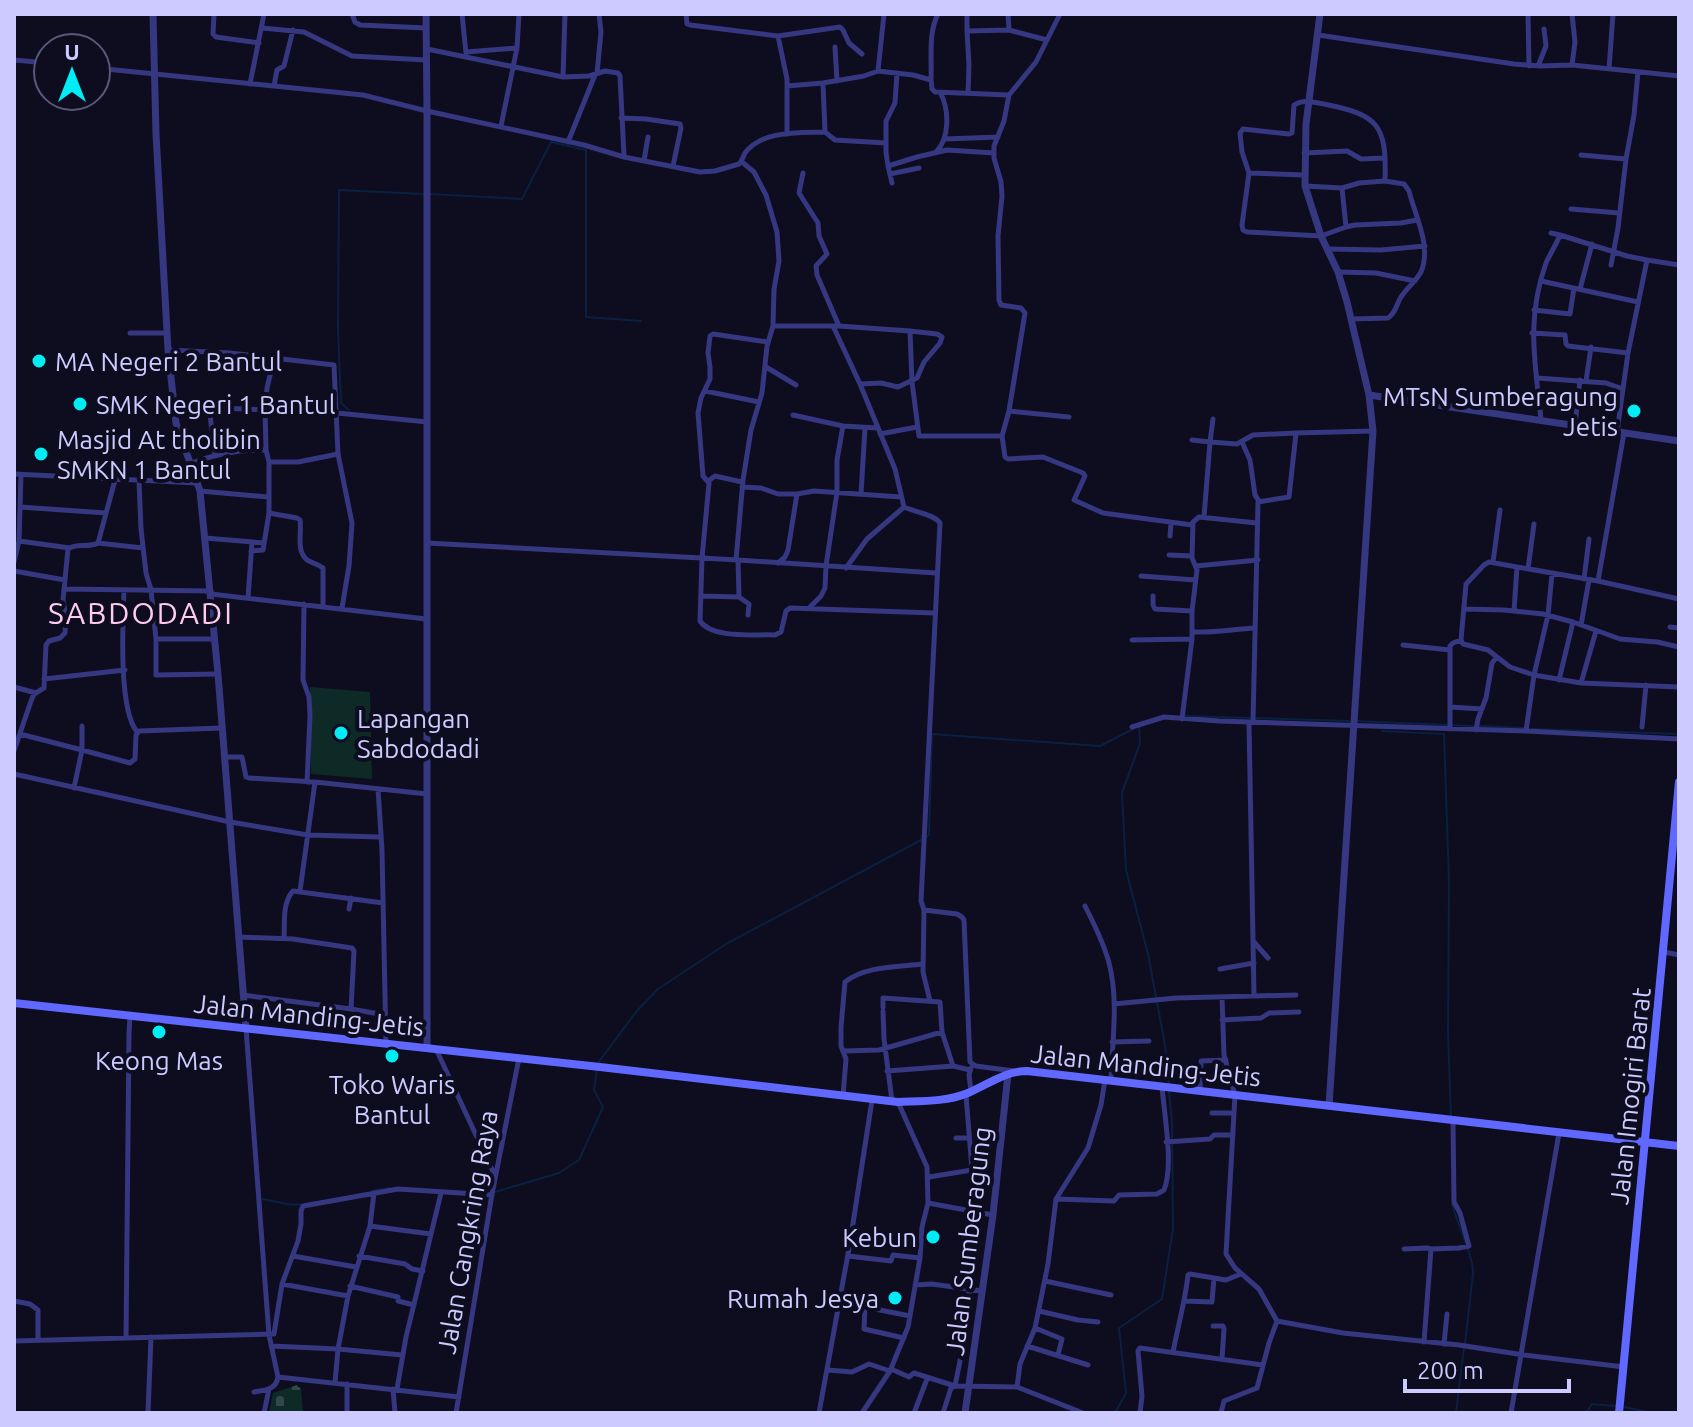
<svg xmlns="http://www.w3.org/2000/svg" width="1693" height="1427" font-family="Ubuntu,sans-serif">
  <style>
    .cemetery { fill: url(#cemetery-stones) }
    .pitch { fill: #0e2a27 }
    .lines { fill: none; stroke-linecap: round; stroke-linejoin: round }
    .stream { stroke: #092141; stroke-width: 2 }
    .minor { stroke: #353780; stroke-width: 5 }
    .tertiary { stroke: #353780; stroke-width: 7 }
    .secondary { stroke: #6168ff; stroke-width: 8 }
    .poi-dot { fill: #00edf5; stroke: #0e0c1f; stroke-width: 3 }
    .labels { text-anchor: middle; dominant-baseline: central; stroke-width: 8; stroke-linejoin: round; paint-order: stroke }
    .poi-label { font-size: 26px; fill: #cccaff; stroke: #0e0c1f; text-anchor: start }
    .street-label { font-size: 26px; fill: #cccaff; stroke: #0e0c1f }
    .quarter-label { font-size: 30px; letter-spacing: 2px; fill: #ffccf0; stroke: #0e0c1f }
  </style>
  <defs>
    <pattern id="cemetery-stones" width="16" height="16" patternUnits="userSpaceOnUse" patternTransform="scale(2)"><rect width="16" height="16" fill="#0e2a27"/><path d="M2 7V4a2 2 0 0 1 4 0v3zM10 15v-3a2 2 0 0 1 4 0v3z" fill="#304847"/></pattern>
  </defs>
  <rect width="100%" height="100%" fill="#0e0c1f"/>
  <path class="cemetery" d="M297,1385L298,1387L301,1388L303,1413H269L273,1393Z"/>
  <path class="pitch" d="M310,687L370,692L372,779L311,774Z"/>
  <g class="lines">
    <path class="stream" d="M429,194L522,199L551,142L586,150V317L641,321
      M349,410L341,403L338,329L339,190L423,194
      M1184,716L1250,718
      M1256,718L1349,721
      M1356,721L1473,726
      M1480,726L1525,728
      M1139,727L1140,743L1122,793L1126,870L1148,954L1165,1045L1169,1085
      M1532,729L1678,734
      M1382,731L1444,734L1449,881L1448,1033L1451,1118
      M926,837L929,835L932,734L1100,746L1133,729
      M598,1063L636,1012L658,989L726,944L921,840
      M372,1191L389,1188
      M495,1192L559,1173L579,1160L603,1107L594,1090L597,1069
      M263,1199L287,1204L303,1205
      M1452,1205L1466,1244
      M1465,1343L1473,1274L1472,1263L1468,1249
      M1625,1407L1651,1413
      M1115,1413L1126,1393L1119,1328L1162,1299L1173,1229L1172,1123L1169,1091
      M1456,1413L1464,1348
      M1586,1413L1592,1404L1615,1406"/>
    <path class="minor" d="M214,14L213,34L216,37L259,43
      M352,14L355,22L360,25L426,28
      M462,14L466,53
      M686,14L687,24L690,25L778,36L840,27L843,30L849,43L862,54
      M1008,14L1009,30
      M1060,14L1036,62L1009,95L1004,121L994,146V158L1001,182L1002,196L998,236L999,300L1001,305L1021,308L1025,313L1009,411L1002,436L1005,457L1008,459L1043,457L1083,473L1085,476L1074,500L1103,513L1192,525
      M1528,14L1529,66
      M262,28L304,32L352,56L426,60
      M967,31V14
      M1318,35L1514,64L1540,66L1572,65L1679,76
      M778,36L787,79V134
      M835,47L837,81
      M427,49L563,77L589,76L605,71L618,73L620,76L624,156
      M466,52L517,48
      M14,60L48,63
      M1572,65L1575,42L1572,14
      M1538,66L1546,46L1544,29
      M96,68L363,95L427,111L584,145L624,157L700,172L715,171L739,164C742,161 743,157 745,153C762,130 799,133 825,132L823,83
      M1609,69L1613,14
      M878,71L884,14
      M597,73L601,32L599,14
      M897,73L895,103L886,121V152L888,166L917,157L947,150L994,153
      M563,77L565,14
      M931,80C932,58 928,33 938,14
      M250,84L264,14
      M274,86L277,70L284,66L293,30
      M787,86L823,83L864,76L878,71L913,75L931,80L932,89L935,92L1009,95
      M968,93L969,65L967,31L1009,30L1047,40
      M621,118L646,119L680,124L681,128L673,166
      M501,126L517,48L519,14
      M825,132L835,140L886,143
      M945,139L998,137
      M568,142L595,75
      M936,152C950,138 949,110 941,94
      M1304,153L1347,151L1361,159L1384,158
      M1581,155L1626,159
      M644,161L648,137
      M888,166L892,183
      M803,173L799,193L818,223L819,236L827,254L816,266L817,275L839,326
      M1249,173L1304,175
      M890,174L919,168
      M1385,181C1387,124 1378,115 1324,104C1313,102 1303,99 1294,105L1292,133L1289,134L1243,129L1240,133L1242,152L1249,173L1242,225L1243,230L1247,232L1321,236L1346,227L1355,225L1401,223L1417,220
      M1305,186L1342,188L1359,183L1385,181L1404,184L1409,191C1415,216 1432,246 1421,272C1416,281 1407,288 1401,297C1396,305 1396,313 1388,318L1351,319
      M1342,188L1346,227
      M1571,209L1619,213
      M1551,233L1560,235
      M1327,249L1381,250L1425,246
      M1647,260L1679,265
      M1611,265L1618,228L1626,159L1634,115L1638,72
      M1338,272L1376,273L1415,281
      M1541,281L1638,302
      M1580,289L1592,244
      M1534,310L1570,314L1574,288
      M773,326H839L910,331L912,382L919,436H1002
      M833,326L860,384L895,469L904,507C914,512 934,514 940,523L921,901L924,910L957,914L962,917L964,920L970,1062L976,1066L1014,1071
      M130,333H167
      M1532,333L1565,335L1566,344L1568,346L1628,353
      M768,342L713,334L710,336L708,353L710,367V379L701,398L698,413L703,476L709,483L702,558L700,621C712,639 755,634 775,635L781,632L786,611L790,608L934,613
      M168,350L230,353L334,365L338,454L352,523L349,566L342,608
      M766,367L796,385
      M1537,378L1606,383L1623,389
      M1586,381L1591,347
      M860,384L881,383L898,387L917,378L924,362L940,343L942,337L937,334L910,331
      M705,391L759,402
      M173,406L337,413L427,422
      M209,407L215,455
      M1009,411L1069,417
      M793,415L843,426L877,428
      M1541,419C1535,362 1526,319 1546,263C1550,254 1556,245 1560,235L1627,256L1647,260L1628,353L1617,432
      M1575,425L1580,380
      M880,434L917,427
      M1192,440L1210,442L1213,419
      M1242,442L1250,460L1255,495L1259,501
      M269,462H298L338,454
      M191,463C216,454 239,449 266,450
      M14,474L197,483
      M139,481L141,529L146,573L151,590L156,639V675L218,674
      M708,481L715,476L742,482
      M742,487L761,488L778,494H797L814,491L901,497
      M200,491L268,497
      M861,494L865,428
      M20,507L106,513
      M269,513L297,518L300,520C302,533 296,549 306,559C311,563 318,564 323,568V606
      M1204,517L1210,442L1237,444L1253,435L1296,433
      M1170,536L1171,523
      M205,538L264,543
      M19,541L70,548
      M98,543L143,548
      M427,543L738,560L936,573
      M251,551L263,550L269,513V462L266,450L265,410L267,388L272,367
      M1169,555L1192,556
      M736,560L743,480L751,430L762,393L767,346L773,326L774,289L779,261L777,232L766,195L754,172L742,162
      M738,560L739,597L749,604L748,615
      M14,562L19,541L21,475
      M1493,562L1500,510
      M778,563L785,557L788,550L797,494
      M1196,566L1258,560
      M846,568L867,539L904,507
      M1528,569L1534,524
      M14,571L65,580
      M1141,576L1195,580
      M1584,579L1589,539
      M1598,581L1624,433
      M64,589L211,591
      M124,590C123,622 118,708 137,732
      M211,594L426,619
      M701,596L739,597
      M1153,596V605L1155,609L1192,611
      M248,598L252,542
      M1679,599L1598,581L1489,562L1484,565L1466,584L1461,640L1463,644L1488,650L1510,667L1534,675L1581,683L1679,687
      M304,604L303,680L309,697L310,716L307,782
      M810,607L821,596L825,588L826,566L837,492V460L843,426
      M1465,609L1504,610L1543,614L1573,622L1620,639L1657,642L1679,647
      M1514,611L1517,567
      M1581,625L1589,580
      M1670,627L1679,628
      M1192,632C1214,633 1234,629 1255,628
      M156,639H214
      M1132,640L1192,639
      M1403,645L1450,650
      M44,679L125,670
      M1559,680L1573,622
      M1581,683L1596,631
      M14,687L36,693
      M1450,707L1482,709
      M1182,719L1192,639V611L1197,570L1192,558L1193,522L1199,517L1257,523
      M1249,722L1254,995
      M1253,722L1258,502L1289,497L1296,433L1373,431
      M1132,727L1164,717L1219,721L1526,731L1679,739
      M1642,727L1646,685
      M1450,729V646L1453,643L1461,640
      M1476,730L1478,719L1486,698L1492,663L1496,658
      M1526,731L1534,675L1548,615L1552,574
      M20,734L82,750V726
      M14,751L31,701L34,694L44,688L46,645L49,641L60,638L65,633L66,618L63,600L68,549C76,543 89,548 98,543L115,480
      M224,757H242L246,777L249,778L315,782L427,794
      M14,774L230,822L308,835L380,837
      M74,788L82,750L130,763L135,759L136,735L139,731L222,728
      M378,789L382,850L386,1044
      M300,891L315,782
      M1085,906C1094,924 1104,943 1109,963C1119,1001 1112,1042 1111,1080
      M349,909L351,898
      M924,910L923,972L930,1001
      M239,937L293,939L352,948L354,951L351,1009
      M284,938C285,923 282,903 293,891L383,903
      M1253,941L1268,958
      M1664,952L1679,955
      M1220,969L1254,963
      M243,995L351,1009L385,1015
      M1114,1004L1176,998L1296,995
      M883,1007V998L940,1002L942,1032L953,1066L970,1070
      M883,1011L884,1039L892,1101
      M1222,1020L1261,1018L1269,1013L1299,1012
      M246,1028L269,1335L278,1377C276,1390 265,1390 254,1392
      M1112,1042L1149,1041
      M436,1049L495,1176
      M844,1051L879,1050L942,1032
      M887,1071L953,1066
      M1200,1090L1201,1061L1226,1060
      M971,1091L969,1075L971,1068
      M843,1096L846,1059L841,1046V1027L845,982C865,966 898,967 923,964
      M1212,1113H1234
      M956,1138H969
      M1166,1142L1210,1139L1214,1135H1233
      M929,1177L972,1170L966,1095
      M1056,1199L1114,1201L1119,1195L1157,1194L1164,1190C1174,1166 1164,1114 1162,1086
      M928,1203L993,1215
      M370,1226L431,1234
      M1404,1249L1427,1248L1431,1249
      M293,1256L356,1267
      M359,1256L405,1264L412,1269L423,1271
      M848,1256L891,1261L893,1255L920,1258
      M1045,1281L1111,1295
      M282,1284L348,1296
      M915,1285L932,1284L982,1291
      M350,1286L398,1297V1301L414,1305
      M14,1301L30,1304L38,1310V1340
      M1185,1301L1212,1302L1214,1278
      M840,1302L865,1307L864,1329L904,1338
      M865,1307L910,1316
      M1039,1311L1078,1320L1098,1322
      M1277,1321L1343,1333L1459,1345L1524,1355L1624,1367
      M1213,1326H1223L1224,1329L1222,1359
      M1035,1328L1062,1339L1058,1355
      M126,1338L129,1034L130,1016
      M14,1341L274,1334L282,1284L298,1241L301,1224V1211L303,1206L398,1189L492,1195
      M1424,1342L1431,1249L1459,1248L1469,1246L1460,1213L1454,1202L1453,1121
      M1444,1344L1447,1314
      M271,1346L338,1349L402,1355
      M1027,1346L1088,1365
      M1173,1352C1178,1326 1185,1302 1188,1275L1190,1274L1226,1280L1241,1274
      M891,1369L909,1377L914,1373L955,1386L969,1316V1289
      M828,1370L852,1372L869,1364L890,1371
      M278,1377L459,1397
      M335,1383L338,1349L348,1296L370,1226L374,1193
      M1017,1387L1083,1413
      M393,1389L395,1413
      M397,1389L406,1337L441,1193
      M148,1413L151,1337
      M264,1413L269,1389
      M347,1413V1384
      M456,1413L492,1194L519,1058
      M819,1413L850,1243L872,1100
      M862,1413L890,1371L908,1327L920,1258L922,1227L928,1203L927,1167L898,1102
      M914,1413L927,1379
      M943,1413L951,1388L955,1386L1017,1387L1020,1364L1035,1328L1048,1264L1056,1199L1088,1148L1101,1105L1105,1080
      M1140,1413L1142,1396L1138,1351L1140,1348L1263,1365
      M1221,1413L1224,1401L1257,1388L1269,1343L1277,1321L1259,1289L1235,1268L1226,1254L1235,1095L1224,1055L1222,997
      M1511,1413L1559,1133"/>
    <path class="tertiary" d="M153,14L156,134L168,350L176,423L200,491L218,674L246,1028
      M426,14L427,111V1048
      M1320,14L1306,124L1305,186L1321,236L1338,272L1347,302L1369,395L1373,431L1329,1106
      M1369,395L1679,441
      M965,1413L993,1215L1008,1074"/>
    <path class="secondary" d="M14,1003L600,1067L898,1102C921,1101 946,1102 968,1093C987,1085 1005,1071 1027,1071L1679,1146
      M1619,1413L1679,782"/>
  </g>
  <g class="poi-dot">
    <circle cx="39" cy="361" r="8"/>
    <circle cx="80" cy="404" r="8"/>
    <circle cx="1634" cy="411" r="8"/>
    <circle cx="41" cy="454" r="8"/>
    <circle cx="341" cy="733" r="8"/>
    <circle cx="159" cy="1032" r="8"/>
    <circle cx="392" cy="1056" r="8"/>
    <circle cx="933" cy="1237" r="8"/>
    <circle cx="895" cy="1298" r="8"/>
  </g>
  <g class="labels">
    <g class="poi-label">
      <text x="55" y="361">MA Negeri 2 Bantul</text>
      <text x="1618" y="396" text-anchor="end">MTsN Sumberagung<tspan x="1618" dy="30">Jetis</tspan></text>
      <text x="96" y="404">SMK Negeri 1 Bantul</text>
      <text x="57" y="439">Masjid At tholibin<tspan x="57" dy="30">SMKN 1 Bantul</tspan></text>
      <text x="357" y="718">Lapangan<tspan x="357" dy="30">Sabdodadi</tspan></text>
      <text x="159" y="1060" text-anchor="middle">Keong Mas</text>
      <text x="392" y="1084" text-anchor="middle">Toko Waris<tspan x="392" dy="30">Bantul</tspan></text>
      <text x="917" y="1237" text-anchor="end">Kebun</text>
      <text x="879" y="1298" text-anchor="end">Rumah Jesya</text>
    </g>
    <g class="street-label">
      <text transform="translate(309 1015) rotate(6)">Jalan Manding-Jetis</text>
      <text transform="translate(1146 1065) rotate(6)">Jalan Manding-Jetis</text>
      <text transform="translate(1630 1096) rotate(-84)">Jalan Imogiri Barat</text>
      <text transform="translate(467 1232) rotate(-80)">Jalan Cangkring Raya</text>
      <text transform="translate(968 1241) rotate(-83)">Jalan Sumberagung</text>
    </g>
    <g class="quarter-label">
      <text x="141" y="613">SABDODADI</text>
    </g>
  </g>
  <rect width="1693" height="1427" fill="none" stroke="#cccaff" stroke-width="32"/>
  <g transform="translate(72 72)"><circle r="38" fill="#0e0c1f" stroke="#5a5879" stroke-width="2"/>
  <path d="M0-6L14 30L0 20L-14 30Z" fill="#00edf5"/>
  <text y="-12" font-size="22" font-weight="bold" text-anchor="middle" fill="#cccaff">U</text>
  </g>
  <path d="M1405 1379v12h164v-12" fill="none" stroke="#cccaff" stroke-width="4"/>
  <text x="1417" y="1379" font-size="24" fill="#cccaff" stroke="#0e0c1f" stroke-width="6" paint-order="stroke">200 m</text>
</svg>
